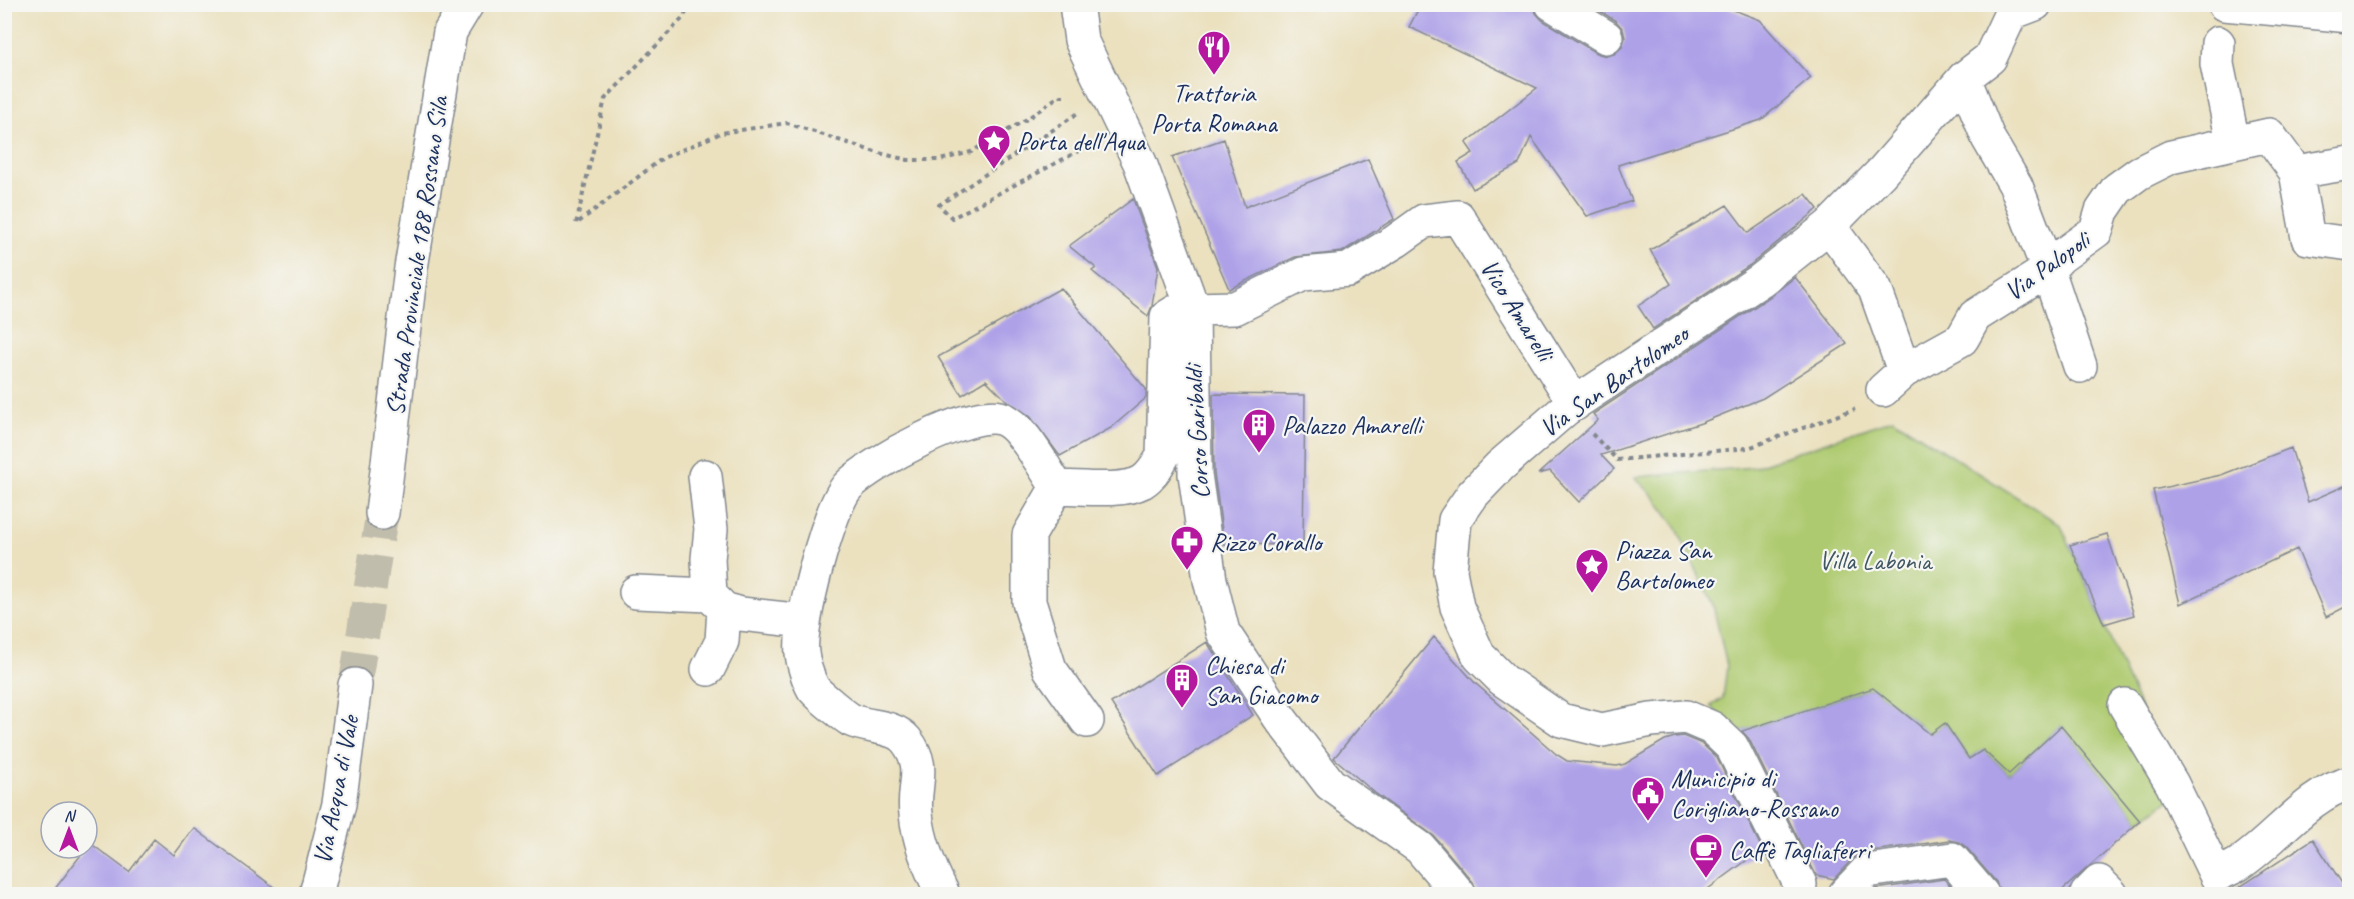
<svg xmlns="http://www.w3.org/2000/svg" width="2354" height="899" font-family="Caveat,sans-serif">
  <style>
    .green { fill: #aeca70; stroke: #647c67; stroke-width: 1.5 }
    .building { fill: #aea1e8 }
    .lines { fill: none; stroke-linecap: round; stroke-linejoin: round }
    .major-tunnel { stroke: #c1bdac; stroke-width: 33; stroke-dasharray: 33 16; stroke-linecap: butt }
    .minor-casing { stroke: #83888e; stroke-width: 36 }
    .major-casing { stroke: #83888e; stroke-width: 36 }
    .path { stroke: #83888e; stroke-width: 4; stroke-dasharray: 4.5 4.5; stroke-linecap: butt }
    .minor { stroke: #fff; stroke-width: 33 }
    .major { stroke: #fff; stroke-width: 33 }
    .labels { text-anchor: middle; dominant-baseline: central; stroke-width: 4.5; stroke-linejoin: round; paint-order: stroke }
    .poi-label { font-size: 26px; fill: #1b2f5e; stroke: #f6f6f2; text-anchor: start }
    .street-label { font-size: 26px; fill: #1b2f5e; stroke: #f6f6f2 }
    .park-label { font-size: 26px; fill: #405662; stroke: #f6f6f2 }
  </style>
  <rect width="100%" height="100%" fill="#f6f6f2"/>
  <filter id="ink" filterUnits="userSpaceOnUse"><feTurbulence type="fractalNoise" baseFrequency=".0167" numOctaves="2"/><feDisplacementMap in="SourceGraphic" scale="12" xChannelSelector="R" yChannelSelector="G"/><feConvolveMatrix kernelMatrix="1 2 1 2 8 2 1 2 1" color-interpolation-filters="sRGB"/></filter>
  <filter id="wash" filterUnits="userSpaceOnUse"><feTurbulence type="fractalNoise" baseFrequency=".008" numOctaves="4" result="noise"/><feDisplacementMap in="SourceGraphic" scale="24" xChannelSelector="R" yChannelSelector="G"/><feGaussianBlur stdDeviation="1.35" result="paint"/><feColorMatrix in="noise" values="0 0 0 0 0 0 0 0 0 0 0 0 0 0 0 0 0 1.4 0 .05"/><feComposite in="paint" operator="in"/></filter>
  <g filter="url(#wash)">
    <rect width="100%" height="100%" fill="#ebe1bf"/>
    <path class="green" d="M1893,419L2061,525L2177,794L2140,821L2061,726L2009,774L1983,750L1969,759L1945,723L1930,734L1873,688L1737,733L1711,706L1723,698L1727,666L1713,605L1676,527L1657,500L1635,477L1754,467Z"/>
    <g id="blocks">
      <path class="building" d="M1421,4H1533L1536,13L1542,20L1596,53L1606,56L1614,54L1622,47L1625,38L1623,29L1616,21L1589,4H1718L1760,20L1811,78L1761,120L1618,165L1632,201L1587,216L1531,137L1519,164L1473,189L1458,162L1473,153L1466,143L1537,88L1409,27Z
        M1224,139L1245,207L1368,159L1394,219L1342,252L1295,257L1229,289L1172,157Z
        M1806,194L1818,209L1750,265L1653,329L1638,306L1671,284L1650,250L1727,205L1748,233Z
        M1133,199L1158,267L1152,306L1148,316L1092,271L1096,268L1069,246Z
        M1795,277L1847,344L1763,398L1701,423L1601,455L1614,469L1579,502L1550,471L1538,474L1598,420L1593,414L1771,296Z
        M1061,288L1146,389V398L1111,428L1060,456L1030,416L1007,401L986,380L962,395L938,357Z
        M1213,394L1305,395L1303,545L1224,544L1214,473Z
        M2291,448L2308,502L2349,484V605L2326,617L2297,549L2180,604L2153,490L2221,475Z
        M2107,534L2134,615L2104,624L2070,545Z
        M1434,637L1475,683L1556,754L1567,761L1617,766L1625,764L1665,740L1675,737L1683,736L1702,744L1717,758L1762,849L1701,894H1478L1473,882L1434,836L1375,793L1334,758Z
        M1207,642L1253,715L1158,776L1111,703Z
        M1873,688L1930,734L1945,723L1969,759L1983,750L2009,774L2061,726L2140,821L2058,894H2000L1996,882L1966,847L1959,842L1950,840L1864,852L1853,858L1834,879L1816,875L1749,739L1742,731Z
        M194,828L283,894H51L90,843L129,872L154,839L174,855Z
        M2313,839L2349,894H2229Z
        M1944,879L1958,894H1870L1876,889Z"/>
    </g>
  </g>
  <g filter="url(#ink)">
    <use href="#blocks" fill-opacity="0" stroke="#83888e" stroke-width="1.5"/>
    <g class="lines">
      <path class="major-tunnel" d="M355,685L382,513"/>
      <g class="minor-casing">
        <path id="minor" d="M1076,4L1081,40L1140,163L1193,309L1195,474L1210,580L1223,632L1279,717L1330,784L1420,848L1459,894
          M1552,4L1606,37
          M2224,4L2350,16
          M2218,43L2217,64L2233,142
          M1964,78L1988,138L2016,186L2048,270L2080,366
          M2296,172L2308,238L2350,244
          M1829,226L1875,289L1904,371
          M1883,390L1904,371L1962,339L1975,316L2048,270L2060,257L2096,231L2102,211L2117,189L2139,173L2171,157L2269,135L2296,172L2350,163
          M705,476L711,529L708,559L710,595
          M1057,487C1080,487 1121,493 1142,482C1152,476 1157,466 1163,456L1167,317L1175,312L1193,309L1235,308L1303,274L1348,270L1396,241L1424,221L1458,217L1575,404
          M1057,487L1029,535V602L1050,669L1087,721
          M636,592L710,595L724,609L741,614L804,621
          M708,669L722,641L724,609
          M2125,705L2172,784L2216,875C2223,872 2230,869 2237,865C2272,844 2308,793 2350,783
          M943,894C930,869 919,843 916,814C912,784 928,768 906,740C894,725 867,728 851,720C844,716 817,694 813,688C808,679 803,663 802,653C798,626 829,504 849,485C872,462 968,410 1000,418C1021,423 1044,468 1057,487
          M1799,894L1800,884L1732,747L1712,728L1686,717L1651,720L1602,730L1561,720L1503,680L1479,656L1457,607L1450,571L1455,520L1473,494L1500,466L1566,409L1761,280L1829,226L1881,173L1964,78L1990,58L2011,13L2035,4
          M1845,894L1867,871L1952,859L1982,894
          M2087,894L2099,882L2111,894"/>
      </g>
      <g class="major-casing">
        <path id="major" d="M382,513L411,268L450,32L467,4
          M316,894L339,804L355,685"/>
      </g>
      <path class="path" d="M692,4L681,20L605,99L576,224L663,158L721,133L787,123L875,152L908,160H940L971,152L1027,119L1059,96H1068
        M1077,114L939,205L952,218L1092,144
        M1592,434L1617,460L1748,448L1855,409"/>
      <use href="#minor" class="minor"/>
      <use href="#major" class="major"/>
    </g>
  </g>
  <defs>
    <g id="restaurant-pin" transform="scale(1.725)"><path d="M0 17L-7.5 6A9.5 9.5 0 1 1 7.5 6Z" fill="#b5179e" stroke="#f6f6f2"/><path d="M-5-6h1v4h1v-4h1v4h1v-4h1v5L-1.5 .5V6h-2V.5L-5-1ZM5-6V6H3V1.5H1.5Q1.5-4 5-6Z" fill="#fff"/></g>
    <g id="sight-pin" transform="scale(1.725)"><path d="M0 17L-7.5 6A9.5 9.5 0 1 1 7.5 6Z" fill="#b5179e" stroke="#f6f6f2"/><path d="M0-6L1.8-2.2L6-1.7L2.9 1.2L3.7 5.4L0 3.3L-3.7 5.4L-2.9 1.2L-6-1.7L-1.8-2.2Z" fill="#fff"/></g>
    <g id="building-pin" transform="scale(1.725)"><path d="M0 17L-7.5 6A9.5 9.5 0 1 1 7.5 6Z" fill="#b5179e" stroke="#f6f6f2"/><path d="M-4-6H4V6H1V3H-1V6H-4ZM-2.5-4.3h1.7v1.8h-1.7ZM.8-4.3h1.7v1.8H.8ZM-2.5-1h1.7V.8h-1.7ZM.8-1h1.7V.8H.8Z" fill="#fff"/></g>
    <g id="pharmacy-pin" transform="scale(1.725)"><path d="M0 17L-7.5 6A9.5 9.5 0 1 1 7.5 6Z" fill="#b5179e" stroke="#f6f6f2"/><path d="M-2-6h4v4h4v4h-4v4h-4v-4h-4v-4h4Z" fill="#fff"/></g>
    <g id="civic-pin" transform="scale(1.725)"><path d="M0 17L-7.5 6A9.5 9.5 0 1 1 7.5 6Z" fill="#b5179e" stroke="#f6f6f2"/><path d="M-.6-6.5H3V-4.5H.6V-3L4-1V1h2V6H-6V1h2V-1L-.6-3ZM-1.2 2.5V6h2.4V2.5Z" fill="#fff"/></g>
    <g id="cafe-pin" transform="scale(1.725)"><path d="M0 17L-7.5 6A9.5 9.5 0 1 1 7.5 6Z" fill="#b5179e" stroke="#f6f6f2"/><path d="M-5.5-4.5H6V0H3Q3 3.5 0 3.5H-2.5Q-5.5 3.5-5.5 0ZM3-3.2v2h1.7v-2ZM-6 4.5H4V6H-6Z" fill="#fff"/></g>
  </defs>
  <g fill-rule="evenodd">
    <use href="#restaurant-pin" x="1214" y="47"/>
    <use href="#sight-pin" x="994" y="141"/>
    <use href="#building-pin" x="1259" y="425"/>
    <use href="#pharmacy-pin" x="1187" y="542"/>
    <use href="#sight-pin" x="1592" y="565"/>
    <use href="#building-pin" x="1182" y="680"/>
    <use href="#civic-pin" x="1648" y="793"/>
    <use href="#cafe-pin" x="1706" y="850"/>
  </g>
  <g class="labels">
    <g class="poi-label">
      <text x="1214" y="93" text-anchor="middle">Trattoria<tspan x="1214" dy="30">Porta Romana</tspan></text>
      <text x="1017" y="141">Porta dell'Aqua</text>
      <text x="1282" y="425">Palazzo Amarelli</text>
      <text x="1210" y="542">Rizzo Corallo</text>
      <text x="1615" y="550">Piazza San<tspan x="1615" dy="30">Bartolomeo</tspan></text>
      <text x="1205" y="665">Chiesa di<tspan x="1205" dy="30">San Giacomo</tspan></text>
      <text x="1671" y="778">Municipio di<tspan x="1671" dy="30">Corigliano-Rossano</tspan></text>
      <text x="1729" y="850">Caffè Tagliaferri</text>
    </g>
    <g class="street-label">
      <text transform="translate(417 256) rotate(-82)">Strada Provinciale 188 Rossano Sila</text>
      <text transform="translate(2047 266) rotate(-36)">Via Palopoli</text>
      <text transform="translate(1517 310) rotate(58)">Vico Amarelli</text>
      <text transform="translate(1614 381) rotate(-35)">Via San Bartolomeo</text>
      <text transform="translate(1197 432) rotate(-93)">Corso Garibaldi</text>
      <text transform="translate(336 790) rotate(-79)">Via Acqua di Vale</text>
    </g>
    <g class="park-label">
      <text x="1875" y="560">Villa Labonia</text>
    </g>
  </g>
  <rect width="2354" height="899" fill="none" stroke="#f6f6f2" stroke-width="24"/>
  <g transform="translate(69 830)"><circle r="28" fill="#f6f6f2" stroke="#9ea6b7" stroke-width="1.5"/>
  <path d="M0-4.5L10 22L0 15L-10 22Z" fill="#b5179e"/>
  <text y="-9" font-size="16" font-weight="bold" text-anchor="middle" fill="#1b2f5e">N</text>
  </g>
</svg>
